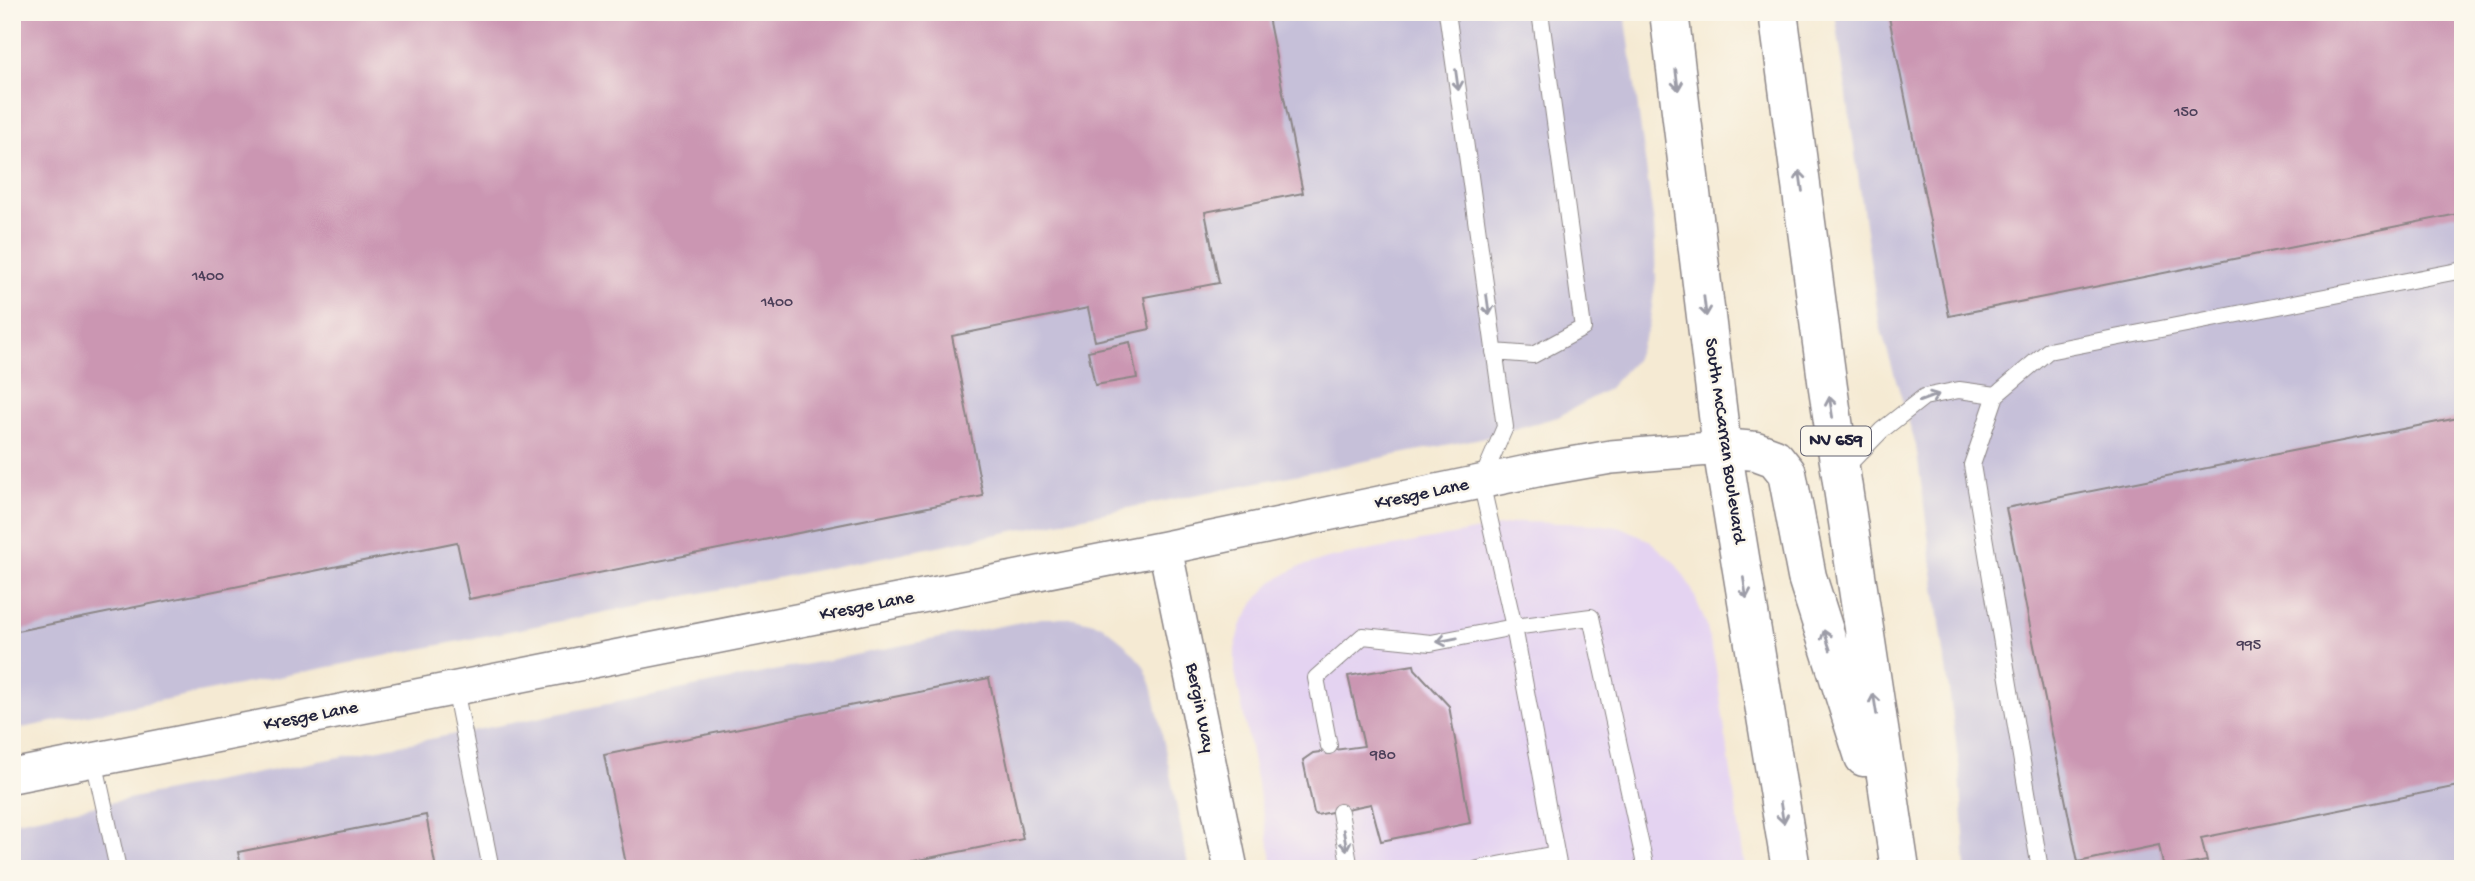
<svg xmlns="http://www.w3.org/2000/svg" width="2475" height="881" font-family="'Gochi Hand',sans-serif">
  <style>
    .built { fill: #e4d3f1 }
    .industrial { fill: #c6c0d9 }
    .building { fill: #cb96b2 }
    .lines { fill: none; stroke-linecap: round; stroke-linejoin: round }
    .service-casing { stroke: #8c8687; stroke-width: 18 }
    .minor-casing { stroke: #8c8687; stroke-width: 36 }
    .primary-casing { stroke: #8c8687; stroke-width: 41 }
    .service { stroke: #fff; stroke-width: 16 }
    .minor { stroke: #fff; stroke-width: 33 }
    .primary { stroke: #fff; stroke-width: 38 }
    .oneway { stroke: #9c9ca7 }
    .labels { text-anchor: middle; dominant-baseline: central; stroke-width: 5; stroke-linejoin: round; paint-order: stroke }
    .number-label { font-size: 16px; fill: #4c3f59 }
    .shield { fill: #fbf7ec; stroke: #636270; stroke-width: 2 }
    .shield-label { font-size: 18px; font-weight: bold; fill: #22223b }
    .street-label { font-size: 19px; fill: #22223b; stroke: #fbf7ec }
  </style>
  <rect width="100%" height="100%" fill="#fbf7ec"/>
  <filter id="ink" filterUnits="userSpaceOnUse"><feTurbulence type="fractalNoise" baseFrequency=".0143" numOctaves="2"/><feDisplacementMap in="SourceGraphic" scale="14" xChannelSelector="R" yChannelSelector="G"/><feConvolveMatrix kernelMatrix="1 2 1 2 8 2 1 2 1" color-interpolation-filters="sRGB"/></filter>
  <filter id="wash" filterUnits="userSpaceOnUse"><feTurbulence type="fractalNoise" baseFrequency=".00686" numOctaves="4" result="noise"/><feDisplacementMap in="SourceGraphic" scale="28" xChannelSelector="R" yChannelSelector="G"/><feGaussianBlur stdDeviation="1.57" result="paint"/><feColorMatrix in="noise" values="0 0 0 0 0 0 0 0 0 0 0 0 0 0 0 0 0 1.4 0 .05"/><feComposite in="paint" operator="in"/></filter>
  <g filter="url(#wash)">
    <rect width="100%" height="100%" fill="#f5ead3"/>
    <path class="built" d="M1521,522L1597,524L1624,528L1650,541L1675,563L1691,587L1706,624L1715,662L1745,869H1274L1235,672V649L1241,626L1255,601L1272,582L1298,567L1331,558Z"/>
    <path class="industrial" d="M12,12H1625L1654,226L1656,279L1649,326L1635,360L1608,389L1558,417L1481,438L12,730Z
      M1835,12H2463V869H1966L1960,771L1916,446L1879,323Z
      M1041,618H1074L1102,625L1124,643L1144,666L1152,686L1159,718L1189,869H12V822Z"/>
    <g id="blocks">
      <path class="building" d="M12,12H1267L1303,193L1205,212L1219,283L1144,297L1150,329L1095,341L1088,308L952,336L983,496L469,599L457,542L12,632Z
        M1888,12H2463V213L1949,316Z
        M1130,342L1137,378L1095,385L1088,351Z
        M2463,417V785L2201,838L2207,861L2164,869L2159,845L2078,862L2006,508Z
        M1414,665L1415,669L1449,706L1470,823L1381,841L1371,804L1317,815L1314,813L1303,760L1313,753L1364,746L1348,676Z
        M989,678L1023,839L874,869H627L604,755Z
        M426,815L436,869H242L238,852Z"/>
    </g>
  </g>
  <g filter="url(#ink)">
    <use href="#blocks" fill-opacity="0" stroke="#8c8687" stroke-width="2"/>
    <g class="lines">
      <g class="service-casing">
        <path id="service" d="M1447,12L1505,427L1481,482L1514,627L1559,869
          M1494,352L1533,355L1583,328L1540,12
          M1842,471L1882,430L1924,397L1959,390L1996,395
          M455,689L491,869
          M1329,746L1316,678L1363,636L1431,643L1514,627L1591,617L1646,869
          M94,760L118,869
          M1340,812L1350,869
          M1478,869L1556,854
          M2040,869L1972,465L1996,395L2048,351L2463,270"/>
      </g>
      <g class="minor-casing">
        <path id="minor" d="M1165,548L1231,869
          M12,776L1165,548L1537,470L1611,457L1722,448"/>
      </g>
      <g class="primary-casing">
        <path id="primary" d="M1669,12L1722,448L1791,869
          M1778,12L1828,388L1900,869
          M1722,448L1756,451L1775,458L1787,473L1807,577L1864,757"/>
      </g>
      <use href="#service" class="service"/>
      <use href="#minor" class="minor"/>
      <use href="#primary" class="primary"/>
    </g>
    <defs><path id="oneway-shaft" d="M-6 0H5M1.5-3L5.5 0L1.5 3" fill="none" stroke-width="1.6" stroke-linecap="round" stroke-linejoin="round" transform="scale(1.75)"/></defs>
    <g class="oneway">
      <use href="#oneway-shaft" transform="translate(1457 80) rotate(82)"/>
      <use href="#oneway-shaft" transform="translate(1677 80) rotate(83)"/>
      <use href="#oneway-shaft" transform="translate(1801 181) rotate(-98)"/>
      <use href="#oneway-shaft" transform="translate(1488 305) rotate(82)"/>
      <use href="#oneway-shaft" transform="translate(1705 306) rotate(83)"/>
      <use href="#oneway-shaft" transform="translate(1929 398) rotate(-20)"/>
      <use href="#oneway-shaft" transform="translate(1831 407) rotate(-99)"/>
      <use href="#oneway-shaft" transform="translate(1745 588) rotate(81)"/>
      <use href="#oneway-shaft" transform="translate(1447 640) rotate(169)"/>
      <use href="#oneway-shaft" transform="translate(1827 640) rotate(-108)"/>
      <use href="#oneway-shaft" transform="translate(1875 704) rotate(-99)"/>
      <use href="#oneway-shaft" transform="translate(1782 813) rotate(81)"/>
      <use href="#oneway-shaft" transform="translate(1345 840) rotate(80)"/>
    </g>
  </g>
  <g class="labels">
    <g class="number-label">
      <text x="2186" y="113">150</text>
      <text x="208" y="277">1400</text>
      <text x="777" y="303">1400</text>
      <text x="2249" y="646">995</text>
      <text x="1383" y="756">980</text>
    </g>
    <rect class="shield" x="1801" y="426.5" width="70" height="29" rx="5"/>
    <g class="shield-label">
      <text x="1836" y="441">NV 659</text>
    </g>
    <g class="street-label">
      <text transform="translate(1724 441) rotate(82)">South McCarran Boulevard</text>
      <text transform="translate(1422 495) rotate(-12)">Kresge Lane</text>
      <text transform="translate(867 607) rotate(-11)">Kresge Lane</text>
      <text transform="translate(1199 708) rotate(79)">Bergin Way</text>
      <text transform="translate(311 717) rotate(-11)">Kresge Lane</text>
    </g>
  </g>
  <rect width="2475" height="881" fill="none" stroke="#fbf7ec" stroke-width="42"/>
</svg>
